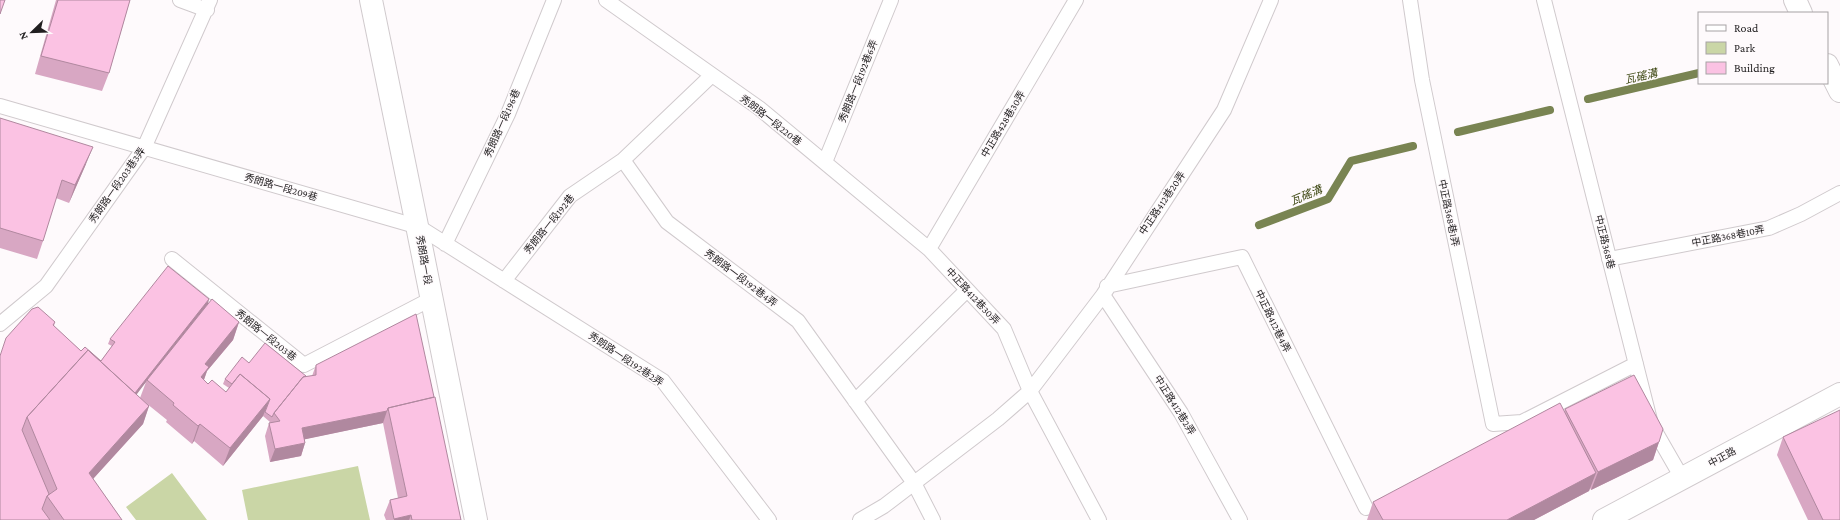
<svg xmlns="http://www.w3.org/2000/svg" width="1840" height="520" font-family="'Crimson Pro','Noto Sans TC',serif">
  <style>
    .green { fill: #cad6a6 }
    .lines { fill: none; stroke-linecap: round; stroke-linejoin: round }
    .stream { stroke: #798452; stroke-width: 8 }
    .service-casing { stroke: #d0cacd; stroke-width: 16 }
    .minor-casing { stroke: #d0cacd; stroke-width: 24 }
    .tertiary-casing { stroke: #d0cacd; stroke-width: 24 }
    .service { stroke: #fff; stroke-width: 14 }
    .minor { stroke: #fff; stroke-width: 22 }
    .tertiary { stroke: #fff; stroke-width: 22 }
    .wall { fill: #d8a7c3; fill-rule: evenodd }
    .shaded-wall { fill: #b0889f }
    .building { fill: #fbc2e3; stroke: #b0889f }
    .labels { text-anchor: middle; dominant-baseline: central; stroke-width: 3; stroke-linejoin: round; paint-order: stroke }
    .street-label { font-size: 10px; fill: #211f20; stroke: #fefafc }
    .water-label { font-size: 11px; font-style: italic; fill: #3e4813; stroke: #fefafc }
  </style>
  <rect width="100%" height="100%" fill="#fefafc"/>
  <path class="green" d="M358,466L370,520H248L242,490Z
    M172,473L207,520H136L126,507Z"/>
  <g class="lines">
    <path class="stream" d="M1588,99L1699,73
      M1458,132L1550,110
      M1259,225L1328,199L1351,161L1413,146"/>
    <g class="service-casing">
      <path id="service" d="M180,0L207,10
        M606,0L759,108L929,249L1004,329L1030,391L1099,520
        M1410,0L1422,80L1493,424L1522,422L1636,364
        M1544,0L1651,424L1682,478
        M0,106L419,227L663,381L769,520
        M623,160L667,222L798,321L914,483L933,520
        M825,162L891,0
        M445,244L508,114L554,0
        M929,249L1076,0
        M172,259L304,365L431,299
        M1609,259L1769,228L1801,214L1840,193
        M504,281L570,196L623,160L712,75
        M1107,286L1242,257L1366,508
        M1103,295L1181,413L1240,520
        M0,324L46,286L144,148L210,0
        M855,401L967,290
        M860,520L884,506L998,419L1030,391L1103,295L1224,110L1271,0"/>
    </g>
    <g class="minor-casing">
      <path id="minor" d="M371,0C407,173 441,347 476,520"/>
    </g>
    <g class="tertiary-casing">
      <path id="tertiary" d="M1795,0L1801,13
        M1827,65L1840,91
        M1604,520L1840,394"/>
    </g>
    <use href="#service" class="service"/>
    <use href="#minor" class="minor"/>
    <use href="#tertiary" class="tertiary"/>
  </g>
  <path class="wall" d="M56,0H130L109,73L102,91L35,74Z
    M0,118L86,164L69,203L56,198L43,241L37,259L0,248Z
    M208,304L183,335L239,322L233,340L207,371L204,380L208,384L226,392L229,388L223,384L225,379L249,363L305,377L312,376L316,365L434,397L461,520H386L384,515L390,500L398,498L383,423L305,439V443L301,456L270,462L265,436L269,423L270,422L263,416L223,466L194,441L192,444L166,422L167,420L141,399L149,406L143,424L93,479L122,520H0L6,338L55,322L54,326L81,351L101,361L112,346L108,344L110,339ZM146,382L140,398L136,394Z
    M1565,409L1659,442L1653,460L1591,490L1590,488L1589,491L1534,520H1367L1373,502L1564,412Z
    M1783,437L1840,520H1808L1777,455Z"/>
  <path class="shaded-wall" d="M93,147L86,164L69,203L75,185Z
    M209,299L208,304L147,380L146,382L134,398L124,407Z
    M239,322L233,340L207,371L202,385L194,395L205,364Z
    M270,399L263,416L223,466L230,448Z
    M149,406L143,424L82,491L89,473Z
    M387,411L383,423L297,441L302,428Z
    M200,424L194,441L192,444L198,426Z
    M1659,442L1653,460L1591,490L1598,472Z
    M305,443L301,456L270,462L275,449Z
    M1596,473L1589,491L1534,520H1507Z
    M411,515L409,520H394V519Z"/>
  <path class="building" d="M0,0H5L0,14Z
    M58,0H130L109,73L41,56Z
    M0,118L93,147L75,185L62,180L43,241L0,228Z
    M168,266L209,299L135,393L88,350L27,417L22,430L49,494L47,496L42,509L50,520H0V356L6,338L32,309L38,307L55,322L53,325L81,351L85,347L101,361L115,342L110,339Z
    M212,299L239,322L205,364L209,367L201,377L208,384L212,380L226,392L240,374L270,399L230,448L200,424L198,426L173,405L174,403L147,380Z
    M416,314L434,397L388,408L387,411L302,428L305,443L275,449L269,423L280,421L274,413L303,377L316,375V365Z
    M265,343L306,376L303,377L274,413L272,417L265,412L270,399L240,374L232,384L225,379L242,357L249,363Z
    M88,350L149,406L89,473L122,520H64L47,496L57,489L27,417Z
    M1634,375L1663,429L1659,442L1598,472L1565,409Z
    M435,397L461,520H412L411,515L394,519L390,500L407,496L388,408Z
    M1560,403L1596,473L1507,520H1383L1373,502Z
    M1840,410V520H1823L1783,437Z"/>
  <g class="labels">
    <g class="street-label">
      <text transform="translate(858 81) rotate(-68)">秀朗路一段192巷6弄</text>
      <text transform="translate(771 120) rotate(38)">秀朗路一段220巷</text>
      <text transform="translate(502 123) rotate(-66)">秀朗路一段196巷</text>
      <text transform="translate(1003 124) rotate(-59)">中正路428巷30弄</text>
      <text transform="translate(117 185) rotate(-55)">秀朗路一段203巷3弄</text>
      <text transform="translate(281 187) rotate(16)">秀朗路一段209巷</text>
      <text transform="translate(1162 203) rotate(-56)">中正路412巷20弄</text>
      <text transform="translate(1449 213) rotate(78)">中正路368巷1弄</text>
      <text transform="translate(549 224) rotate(-51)">秀朗路一段192巷</text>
      <text transform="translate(1728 236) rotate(-11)">中正路368巷10弄</text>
      <text transform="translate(1605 242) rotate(76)">中正路368巷</text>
      <text transform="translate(424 260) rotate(80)">秀朗路一段</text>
      <text transform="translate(741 278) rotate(37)">秀朗路一段192巷4弄</text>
      <text transform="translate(973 296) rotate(47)">中正路412巷30弄</text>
      <text transform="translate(1273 321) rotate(64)">中正路412巷4弄</text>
      <text transform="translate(266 335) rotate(39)">秀朗路一段203巷</text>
      <text transform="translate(626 359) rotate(34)">秀朗路一段192巷2弄</text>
      <text transform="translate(1175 405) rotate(58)">中正路412巷2弄</text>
      <text transform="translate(1722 457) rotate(-28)">中正路</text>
    </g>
    <g class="water-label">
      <text transform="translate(1641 76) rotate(-13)">瓦磘溝</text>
      <text transform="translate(1306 195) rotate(-23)">瓦磘溝</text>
    </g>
  </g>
  <rect x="1698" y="12" width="130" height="72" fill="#fefafc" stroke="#a6a2a4"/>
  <rect x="1706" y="25" width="20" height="6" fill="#ffffff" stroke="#a6a2a4"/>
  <text x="1734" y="32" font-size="12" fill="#211f20">Road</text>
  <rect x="1706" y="42" width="20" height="12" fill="#cad6a6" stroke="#a6a2a4"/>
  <text x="1734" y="52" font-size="12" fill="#211f20">Park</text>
  <rect x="1706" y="62" width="20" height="12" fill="#fbc2e3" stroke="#a6a2a4"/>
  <text x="1734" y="72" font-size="12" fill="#211f20">Building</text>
  <g transform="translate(32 32) rotate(247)" stroke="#fefafc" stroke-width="3" paint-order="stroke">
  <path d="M0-3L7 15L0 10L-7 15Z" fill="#211f20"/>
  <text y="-6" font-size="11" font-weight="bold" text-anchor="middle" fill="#211f20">N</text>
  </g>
</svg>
